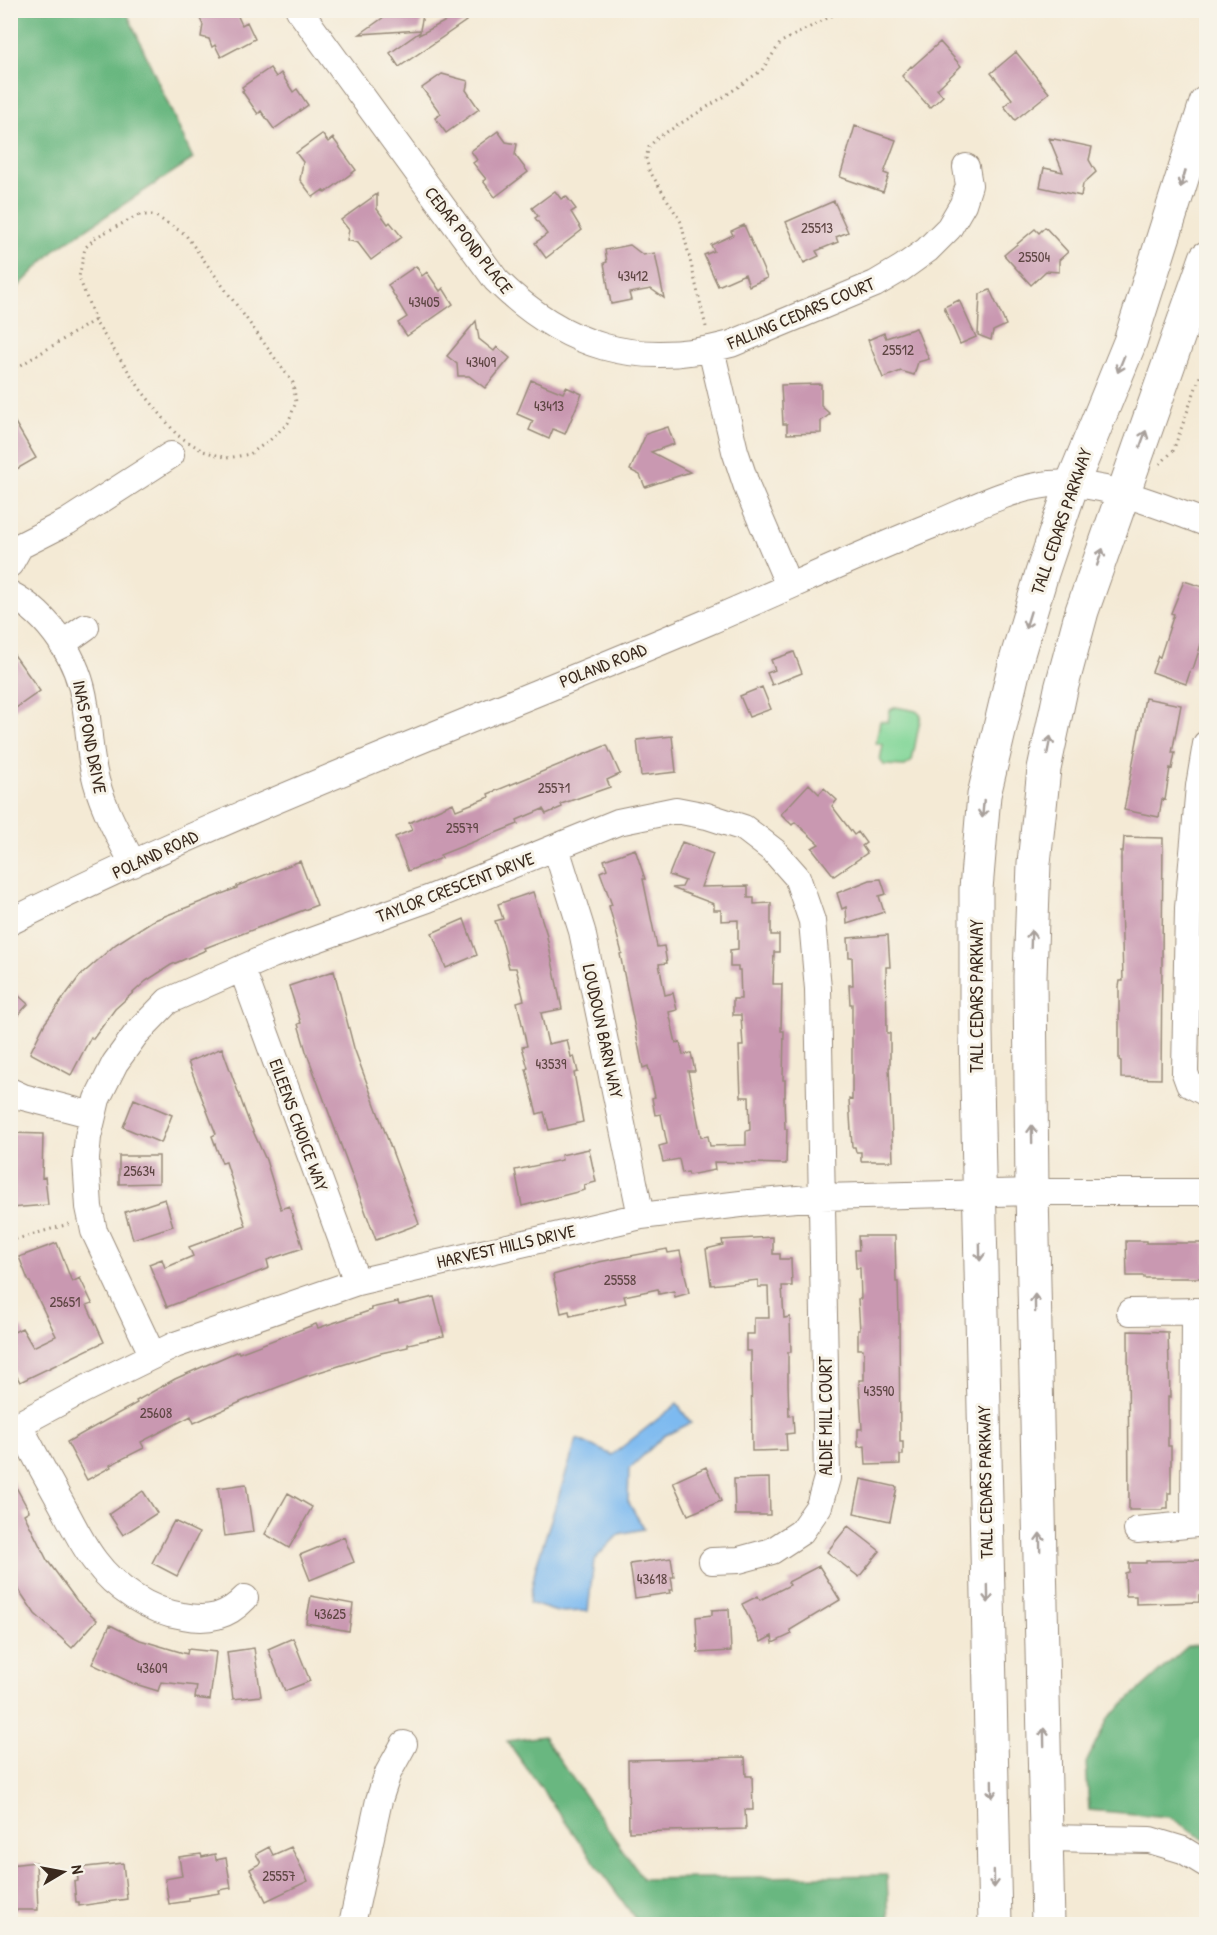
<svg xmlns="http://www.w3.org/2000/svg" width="1217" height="1935" font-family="'Patrick Hand',sans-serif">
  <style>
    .green { fill: #82d698; stroke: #5e805b; stroke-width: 1.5 }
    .forest { fill: #69b780; stroke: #52704f; stroke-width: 1.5 }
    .water { fill: #7dbaf0; stroke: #5c7287; stroke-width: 1.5 }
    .building { fill: #c998b1 }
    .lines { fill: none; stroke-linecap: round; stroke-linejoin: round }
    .minor-casing { stroke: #988a7a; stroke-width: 28 }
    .major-casing { stroke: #988a7a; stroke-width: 35 }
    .path { stroke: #988a7a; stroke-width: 3; stroke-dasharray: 1.5 4.5; stroke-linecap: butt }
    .minor { stroke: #fff; stroke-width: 26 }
    .major { stroke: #fff; stroke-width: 33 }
    .oneway { stroke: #a79f9a }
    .labels { text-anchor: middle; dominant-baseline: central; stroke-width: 6; stroke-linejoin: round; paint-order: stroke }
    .number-label { font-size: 15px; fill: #5e4643 }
    .street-label { font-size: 18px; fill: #3b2a1e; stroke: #f7f3e8 }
  </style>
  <rect width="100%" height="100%" fill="#f7f3e8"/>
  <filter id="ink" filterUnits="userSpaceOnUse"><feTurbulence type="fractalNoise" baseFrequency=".0167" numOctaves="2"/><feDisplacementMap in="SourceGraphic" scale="12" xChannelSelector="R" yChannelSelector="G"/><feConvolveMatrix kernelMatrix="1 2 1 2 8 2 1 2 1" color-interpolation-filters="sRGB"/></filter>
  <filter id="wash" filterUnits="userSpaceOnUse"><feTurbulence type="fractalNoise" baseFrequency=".008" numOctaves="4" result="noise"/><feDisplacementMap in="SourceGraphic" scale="24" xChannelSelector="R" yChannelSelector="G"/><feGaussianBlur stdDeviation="1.35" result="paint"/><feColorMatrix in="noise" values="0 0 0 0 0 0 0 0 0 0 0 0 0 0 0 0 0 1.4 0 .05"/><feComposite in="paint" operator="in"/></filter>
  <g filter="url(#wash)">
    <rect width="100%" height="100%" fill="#f4ead5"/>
    <path class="green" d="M896,707L916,711L921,715L912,761L905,766L884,765L880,760L883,745L876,743L880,721L888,722L890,710Z"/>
    <path class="forest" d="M11,10L126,11L193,159L57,248L11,294Z
      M1206,1644V1841L1170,1817L1089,1810L1086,1763L1109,1717L1188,1646Z
      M543,1736L643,1879L887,1875L889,1924H639L507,1741Z"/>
    <path class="water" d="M677,1404L691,1423L664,1436L629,1469L628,1501L644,1529L619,1534L594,1560L588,1611L557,1612L529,1603L536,1566L577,1439L612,1455Z"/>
    <g id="blocks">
      <path class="building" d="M196,10H235L242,25L247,22L255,39L221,57L215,45L212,47L209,39L201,37L203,25Z
        M394,10H409L411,13L423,15L420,30L360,34Z
        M461,13L466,21L399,67L390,53L420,32L419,35Z
        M940,42L961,66L937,89L943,96L930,108L902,76L911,66L912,67Z
        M1016,52L1049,93L1015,120L1004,106L1012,99L991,73Z
        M270,68L276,77L281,73L293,92L297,89L308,105L274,129L261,111L258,114L242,91L244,90L242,87Z
        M442,74L468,81L466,90L479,109L446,133L435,118L441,114L422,88Z
        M855,126L896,140L884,173L889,175L883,192L840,177Z
        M498,131L506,142L517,144L515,155L528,172L495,197L483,181L486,179L473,163L477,160L471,151Z
        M322,134L328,142L333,138L356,170L325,193L323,190L313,197L300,180L303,162L296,153Z
        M1049,138L1092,147L1089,160L1096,172L1083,184L1081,196L1040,187L1044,168L1063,172Z
        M555,191L561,199L566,196L576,209L571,212L582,230L546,258L535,243L547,234L535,218L538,216L532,208Z
        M377,194V209L388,224L390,222L402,237L371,260L358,243L347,240L349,230L341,220Z
        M834,201L848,232L836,237L838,242L816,251L819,256L804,263L786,222Z
        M744,225L767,278L749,286L745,274L718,286L704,255L714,251L711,245L733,235L731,231Z
        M1045,227L1068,252L1059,260V272L1046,271L1031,285L1004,255L1035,229L1039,233Z
        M630,245L643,255L655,253L664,298L651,289L629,293L631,300L611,304L604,263L607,262L605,250Z
        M416,266L422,276L427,272L440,291L443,288L453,304L407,336L398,323L407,317L388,285Z
        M990,290L1006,325L993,331L991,340L978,335L980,294Z
        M959,300L976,337L960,344L944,307Z
        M476,321L479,339L494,351L497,347L510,358L485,388L469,376H458L457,364L447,356Z
        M916,328L929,359L918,362L914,375L901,371L883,378L868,340L884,333L886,338Z
        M531,380L563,393L566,387L582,394L565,434L553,429L549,439L529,430L533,421L517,414Z
        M821,384V406L830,414L821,421V433L787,434V424H783L781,385Z
        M10,414L36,458L10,473Z
        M668,427L674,444L651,452L690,472L645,487L640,475L630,470L646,434Z
        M1184,581L1206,588V629L1193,669H1191L1186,684L1152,672L1158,656L1160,657L1174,614L1171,613Z
        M10,649L40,691L10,712Z
        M794,652L802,673L772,685L767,673L775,670L771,660Z
        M762,687L771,709L749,717L740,696Z
        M1145,698L1181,705L1172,753H1175L1172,769L1170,768L1165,800L1162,799L1159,817L1124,810Z
        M672,736L676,772L641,776L637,740Z
        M607,745L620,774L607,780L610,787L561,804L562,807L546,814L543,809L517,820L518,824L440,855L442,858L408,871L395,837L412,830L409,823L453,803L456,810L489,797L488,794Z
        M809,784L819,794L824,788L837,800L832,806L854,835L858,832L866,843L862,846L867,853L834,876L812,848L819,844L795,822L792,825L781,814Z
        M1124,837L1163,838L1161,1079L1121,1078V1061L1119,1060V987L1120,981H1123L1121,900V852H1123Z
        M682,842L713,854L701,887L748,886V898H754V904L771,903V935H779V952H774L773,984H782L781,1031H784L783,1080H785V1097H784L785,1129H787L786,1164L714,1162L715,1170L689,1175L688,1172L682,1173L679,1159L663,1162L659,1146L667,1144L661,1114L655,1115L652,1098L655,1097L648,1066L643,1068L620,954L622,953L609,906L612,905L600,872L607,869L604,860L635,849L645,879H643L657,947L664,946L667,963L659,964L665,995L673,993L677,1010L669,1012L676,1043L680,1042L683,1055L691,1053L695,1071H688L701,1137L708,1136L710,1146L746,1145V1131L750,1130L749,1097H741L739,1046H743L741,1015H733V999H741L740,970H738V967H730V950L738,949V920L721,921V910H714V904L672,888L682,887L685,881L669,875Z
        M300,861L317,905L205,948L206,950L171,965L146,981L115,1009L93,1039L91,1037L71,1075L30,1053L45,1023L79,977L116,944L152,921L237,888V886Z
        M881,879L886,894L879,896L884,912L847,924L846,907L842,909L837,893L870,880Z
        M533,892L546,932L562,1009L541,1013L548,1044L567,1040L571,1057L574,1056L578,1072L574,1073L583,1122L549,1130L544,1112L537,1114L526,1069L528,1068L522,1047L527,1046L517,1002L524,1000L516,968H509L503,944L495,921L503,919L498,904Z
        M464,919L477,955L446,968L432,933Z
        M888,935L890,967H886L887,1033H890V1067H889L893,1161H861V1152H856L855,1147H852L849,1099L852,1100V1004H850L849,985H853L852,957H849L848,938Z
        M334,971L354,1048L419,1224L376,1240L306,1051L298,1024L301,1023L289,986Z
        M10,988L28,1004L10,1024Z
        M222,1048L249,1122L266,1160L281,1209L289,1206L303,1248L267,1260L269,1268L167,1307L149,1264L162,1259L165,1268L193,1256L189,1247L246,1226L226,1162L222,1163L212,1136L216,1134L188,1062Z
        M134,1099L172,1115L161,1143L123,1127Z
        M10,1133L43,1134L42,1178L45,1177L48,1205L10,1208Z
        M589,1149L596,1182L584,1185L585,1190L522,1206L515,1170L562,1160L561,1155Z
        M119,1156H159V1183L119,1184Z
        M165,1199L173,1226L133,1239L125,1212Z
        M858,1236H895L896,1282H898L899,1317L900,1442H903V1455H900V1464L866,1465L865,1446L858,1447V1429H862L859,1380H864V1354L863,1349H858V1330H860L858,1299H861L860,1268H856L855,1250H859Z
        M773,1237V1254H780V1259H791L792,1286H782L784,1318L790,1317L791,1352H788V1384L789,1416L793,1415L794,1433L786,1434L787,1450L752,1451L751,1351H746V1334H754V1318H769L768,1287H758V1280L711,1285L706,1249L723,1245L722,1240Z
        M1126,1241H1146V1243H1206V1278H1144V1276H1127Z
        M57,1243L72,1282L80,1278L92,1303L87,1305L104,1342L20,1382L10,1364V1334L22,1328L33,1347L56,1336L30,1282H29L19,1257Z
        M667,1249L668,1253L680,1251L689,1293L675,1297L674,1291L659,1294L658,1289L624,1296L626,1303L570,1316L569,1311L561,1313L553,1275L599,1262Z
        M434,1297L444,1336L408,1344V1347L381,1353L306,1376L245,1400L194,1423L191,1416L141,1442L144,1448L110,1465L111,1467L87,1480L67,1442L137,1403L136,1401L175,1379L238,1351L239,1353L316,1324L318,1328L372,1310L371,1308L398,1302L399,1305Z
        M1128,1331L1168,1332L1170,1397H1168V1446H1171V1493H1168V1508H1164L1163,1510H1129Z
        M706,1467L721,1501L688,1515L673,1482Z
        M10,1476L29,1511L24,1514L47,1560L77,1601L97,1620L72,1648L35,1614L10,1577Z
        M769,1478L770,1515H735L734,1479Z
        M861,1479L897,1487L890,1521L854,1513Z
        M246,1484L253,1532L225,1536L218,1488Z
        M143,1491L157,1513L123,1535L109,1514Z
        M288,1493L312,1507L289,1548L265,1534Z
        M174,1521L199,1533L177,1576L152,1563Z
        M848,1526L880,1551L859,1577L827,1552Z
        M344,1537L354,1562L310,1580L300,1555Z
        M671,1558L674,1577H671L673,1590H669L670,1593L635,1598L630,1564Z
        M1206,1560V1595H1199V1602L1136,1604V1596H1126L1125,1573L1129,1572V1563H1146V1561Z
        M819,1566L840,1600L790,1630L792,1634L773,1643L772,1636L761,1642L742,1604L758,1596L760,1600L790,1585L788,1582Z
        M311,1596L353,1604L349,1631L306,1623Z
        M729,1609L731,1651L698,1653L696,1617L712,1615V1610Z
        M110,1625L140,1640L187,1654L188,1649L216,1652L210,1700L195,1698L197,1686L161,1682L158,1691L132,1683L92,1664Z
        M293,1638L310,1681L285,1691L268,1649Z
        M254,1648L261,1696L233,1699L227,1652Z
        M745,1757L746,1776H752L753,1810H745L746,1829L629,1832L628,1760Z
        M269,1847L273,1855L291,1847L308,1881L266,1901L250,1869L261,1863L256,1854Z
        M201,1854L202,1857L215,1854L216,1860L226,1858L231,1888L219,1890L220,1893L189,1898V1901L169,1904L165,1879L182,1876L179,1857Z
        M36,1862L38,1910H10V1865Z
        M123,1863L127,1899L79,1906V1902H76L74,1882L78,1881L77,1868Z"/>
    </g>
  </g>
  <g filter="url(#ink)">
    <use href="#blocks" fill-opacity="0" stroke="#988a7a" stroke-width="1.5"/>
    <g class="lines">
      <g class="minor-casing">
        <path id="minor" d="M299,10L496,280C565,348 638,369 731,344L875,284L902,268L927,250L949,228L963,204L969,185L966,167
          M711,349L735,451L748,490L789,586
          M10,564L20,546L67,522L171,455
          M10,594C50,615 79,660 85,704C89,726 89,749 94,772C101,805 118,834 133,864
          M62,644L86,627
          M1206,744L1199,786L1188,908L1185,1073L1189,1084L1206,1093
          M556,848L582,931L641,1216
          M10,922C237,808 475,721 708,622C785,589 862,553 940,522C975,507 1012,488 1050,484C1100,480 1160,506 1206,523
          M242,969L357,1282
          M10,1091L23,1097L93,1115
          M1130,1312L1206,1311
          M152,1354L94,1231L89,1207L86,1159L88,1137L97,1099L115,1063L136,1034L168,1001L272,955L428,899L618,822L676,810L707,816L744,828L774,851L797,877L812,921L818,989L827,1478L819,1506L801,1532L772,1551L739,1560L712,1561
          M19,1425C32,1450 46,1476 60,1501C71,1521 81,1543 95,1561C115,1588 149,1611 183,1616C208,1621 227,1617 245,1598
          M10,1429L83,1390L175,1345L357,1282L641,1216L749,1203L821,1197L1032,1192H1206
          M1194,1524L1195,1311
          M1137,1530L1206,1523
          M1046,1838L1150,1840L1183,1850L1206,1864
          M352,1924L379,1800L388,1773L404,1744"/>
      </g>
      <g class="major-casing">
        <path id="major" d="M995,1924L976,1033V889L984,795L1015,664L1042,573L1072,484L1130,342L1206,103
          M1048,1924L1032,1192L1030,976L1034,863L1044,769L1061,689L1082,611L1206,258"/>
      </g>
      <path class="path" d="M139,215H154L185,234L293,383L296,402L288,423L270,440L250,454L227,458L203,451L177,435L141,390L96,323L79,277L85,248L96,237Z
        M706,327L681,222L649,170L646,158L649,147L657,138L725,96L762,70L781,42L843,10
        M10,369L21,365L95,320
        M1160,464L1173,451L1206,360
        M10,1241L72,1223"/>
      <use href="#minor" class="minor"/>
      <use href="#major" class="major"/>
    </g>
    <defs><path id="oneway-shaft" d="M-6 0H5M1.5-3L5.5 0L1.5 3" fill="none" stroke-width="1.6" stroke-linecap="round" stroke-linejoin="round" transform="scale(1.5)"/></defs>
    <g class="oneway">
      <use href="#oneway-shaft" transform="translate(1183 179) rotate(107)"/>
      <use href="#oneway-shaft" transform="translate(1121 364) rotate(112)"/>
      <use href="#oneway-shaft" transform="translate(1143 439) rotate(-70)"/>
      <use href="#oneway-shaft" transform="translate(1100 557) rotate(-71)"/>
      <use href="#oneway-shaft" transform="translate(1028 620) rotate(107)"/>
      <use href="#oneway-shaft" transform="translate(1049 745) rotate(-79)"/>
      <use href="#oneway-shaft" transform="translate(983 809) rotate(95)"/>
      <use href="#oneway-shaft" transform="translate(1031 939) rotate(-88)"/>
      <use href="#oneway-shaft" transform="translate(1032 1134) rotate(-91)"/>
      <use href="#oneway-shaft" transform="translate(980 1252) rotate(89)"/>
      <use href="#oneway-shaft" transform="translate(1035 1303) rotate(-91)"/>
      <use href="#oneway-shaft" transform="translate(1040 1542) rotate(-91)"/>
      <use href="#oneway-shaft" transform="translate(988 1594) rotate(89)"/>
      <use href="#oneway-shaft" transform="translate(1044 1737) rotate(-91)"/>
      <use href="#oneway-shaft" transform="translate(992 1789) rotate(89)"/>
      <use href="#oneway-shaft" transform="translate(994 1879) rotate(89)"/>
    </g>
  </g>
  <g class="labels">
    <g class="number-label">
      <text x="817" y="227">25513</text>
      <text x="1034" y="256">25504</text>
      <text x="633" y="275">43412</text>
      <text x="424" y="301">43405</text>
      <text x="898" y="349">25512</text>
      <text x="481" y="361">43409</text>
      <text x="549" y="405">43413</text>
      <text x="554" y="787">25571</text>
      <text x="462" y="827">25579</text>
      <text x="551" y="1063">43539</text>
      <text x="139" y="1170">25634</text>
      <text x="620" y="1279">25558</text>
      <text x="65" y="1301">25651</text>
      <text x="879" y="1390">43590</text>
      <text x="156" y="1412">25608</text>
      <text x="652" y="1578">43618</text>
      <text x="330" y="1613">43625</text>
      <text x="152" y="1667">43609</text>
      <text x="279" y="1875">25557</text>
    </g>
    <g class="street-label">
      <text transform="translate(469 240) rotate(52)">CEDAR POND PLACE</text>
      <text transform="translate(801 313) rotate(-23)">FALLING CEDARS COURT</text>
      <text transform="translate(1061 521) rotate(-71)">TALL CEDARS PARKWAY</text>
      <text transform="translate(603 665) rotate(-22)">POLAND ROAD</text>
      <text transform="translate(90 737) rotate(79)">INAS POND DRIVE</text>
      <text transform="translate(155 854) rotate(-25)">POLAND ROAD</text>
      <text transform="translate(455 887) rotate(-21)">TAYLOR CRESCENT DRIVE</text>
      <text transform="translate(976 996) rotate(-90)">TALL CEDARS PARKWAY</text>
      <text transform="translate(603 1031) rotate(78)">LOUDOUN BARN WAY</text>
      <text transform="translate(299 1125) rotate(70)">EILEENS CHOICE WAY</text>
      <text transform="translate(506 1246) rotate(-13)">HARVEST HILLS DRIVE</text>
      <text transform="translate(825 1416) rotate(-90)">ALDIE MILL COURT</text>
      <text transform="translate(985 1482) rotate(-91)">TALL CEDARS PARKWAY</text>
    </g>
  </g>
  <rect width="1217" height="1935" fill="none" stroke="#f7f3e8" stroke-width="36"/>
  <g transform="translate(63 1872) rotate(80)" stroke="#f7f3e8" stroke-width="4.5" paint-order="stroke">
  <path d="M0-4.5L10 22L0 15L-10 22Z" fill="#3b2a1e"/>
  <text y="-9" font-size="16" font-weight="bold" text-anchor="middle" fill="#3b2a1e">N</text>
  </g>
</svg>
